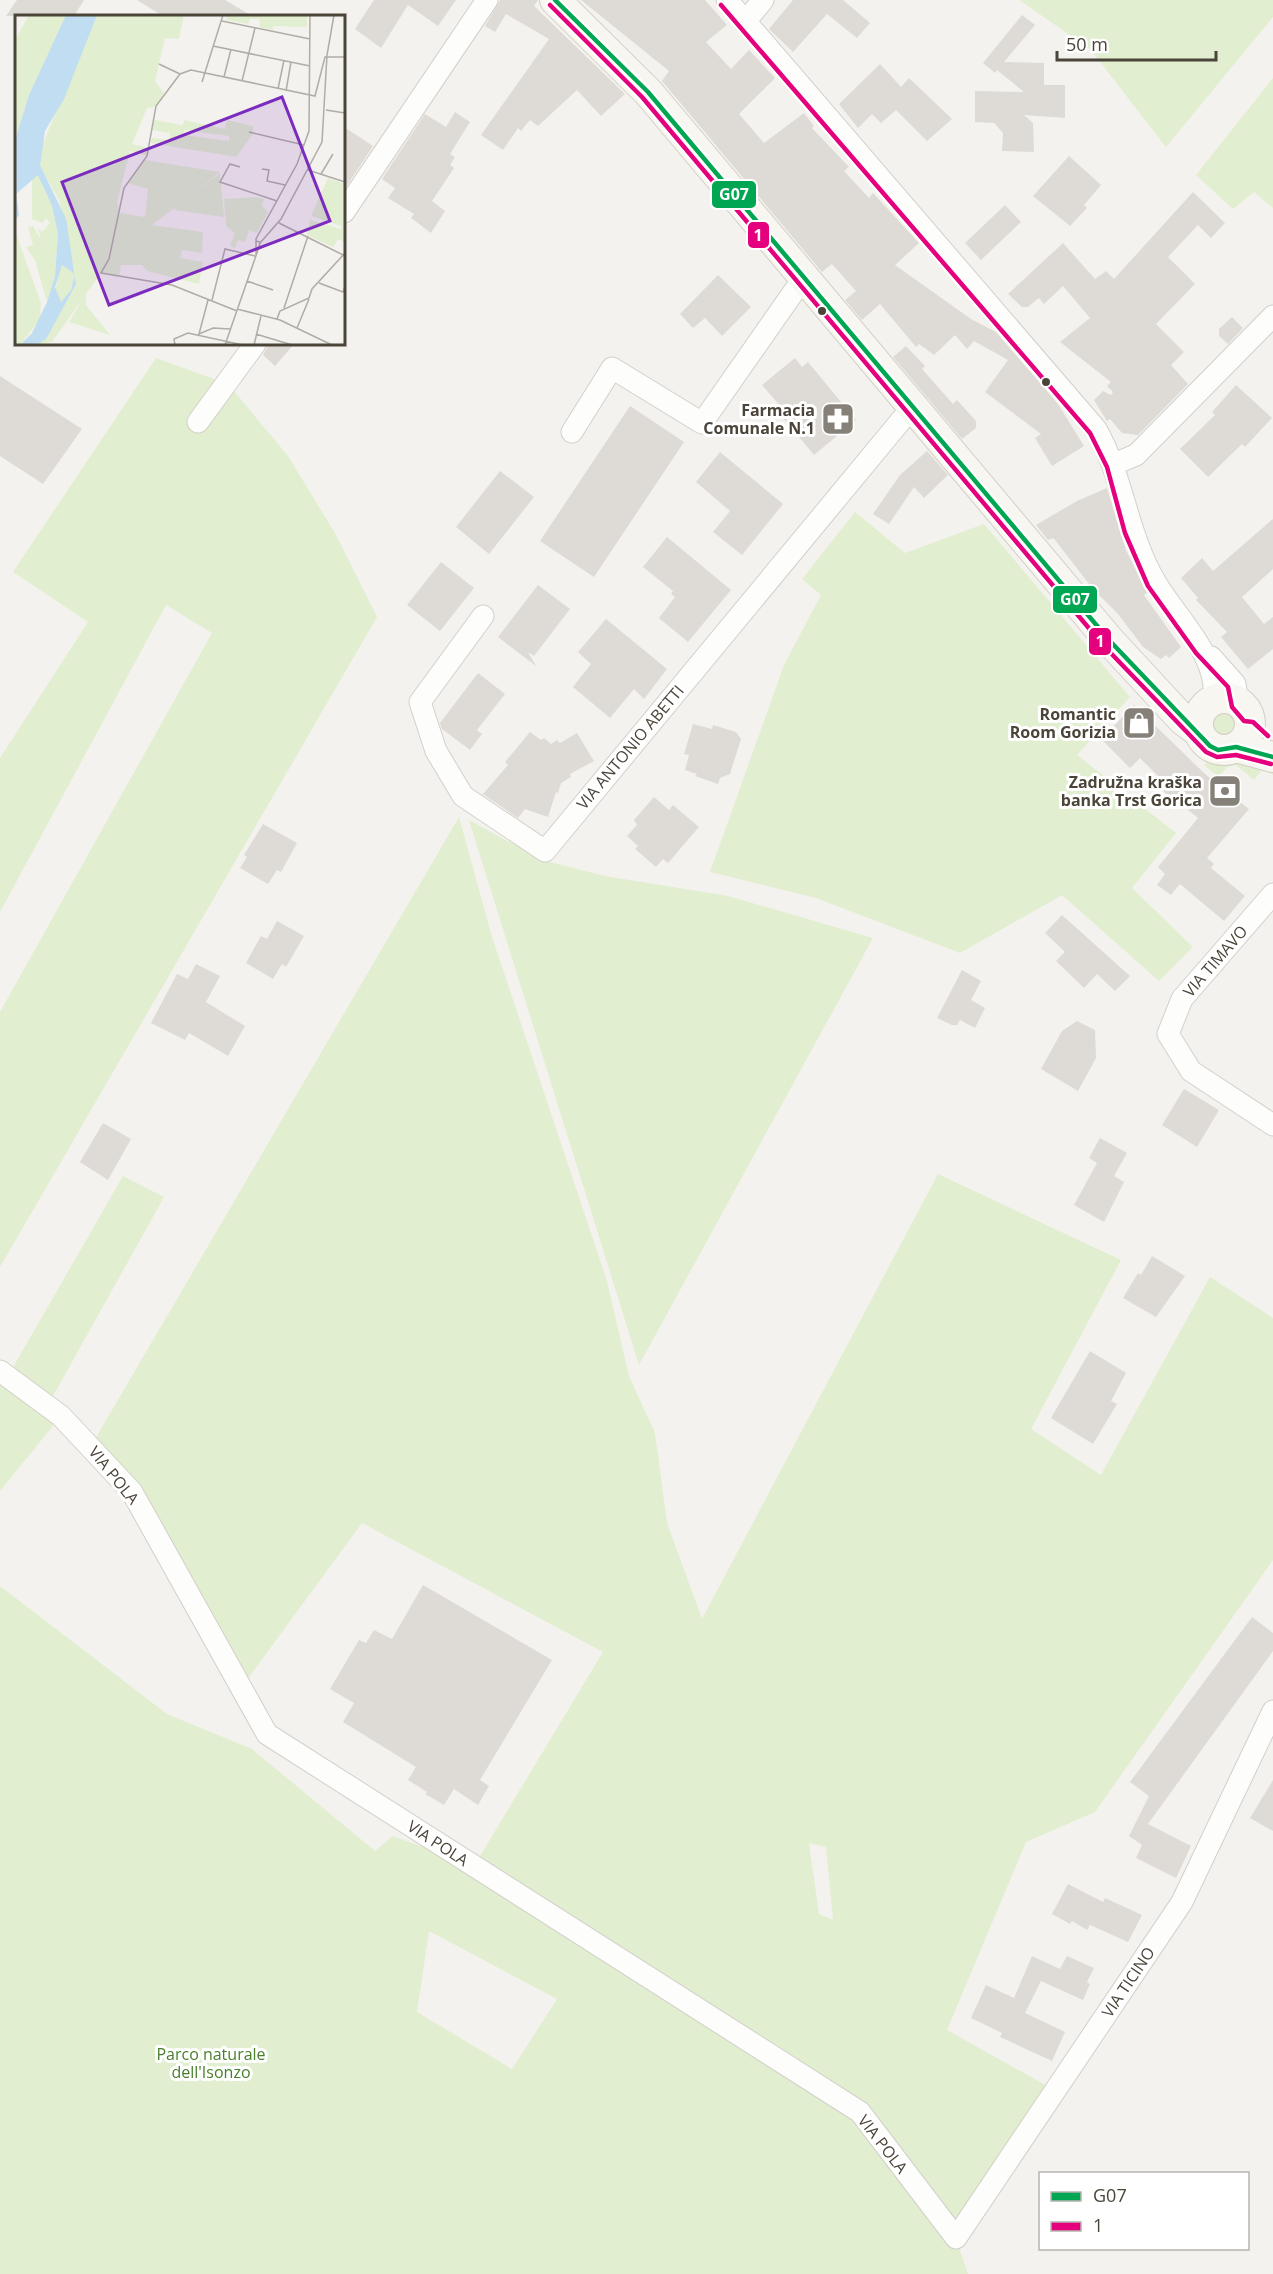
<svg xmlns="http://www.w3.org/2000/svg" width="1273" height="2274" font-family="'Open Sans',sans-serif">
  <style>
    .green { fill: #e1eecf; fill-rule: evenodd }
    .building { fill: #dedbd6 }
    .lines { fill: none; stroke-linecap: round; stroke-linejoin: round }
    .street-casing { stroke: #d2d0cb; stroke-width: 23 }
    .secondary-casing { stroke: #d3cfc5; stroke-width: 32 }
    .street { stroke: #fdfdfc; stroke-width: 21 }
    .secondary { stroke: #f7f6f1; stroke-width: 30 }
    .bus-1-casing { stroke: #fff; stroke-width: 9 }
    .bus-2-casing { stroke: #fff; stroke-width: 9 }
    .bus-1 { stroke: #00a651; stroke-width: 4.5 }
    .bus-2 { stroke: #e5007d; stroke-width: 4.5 }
    .bus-dot { fill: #4b4439; stroke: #fff; stroke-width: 2 }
    .labels { text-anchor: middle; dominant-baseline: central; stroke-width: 6; stroke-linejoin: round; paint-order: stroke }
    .poi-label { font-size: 16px; font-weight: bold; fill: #4b4439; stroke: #fff; text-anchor: end }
    .street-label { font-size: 16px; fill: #4b4439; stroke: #fff }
    .park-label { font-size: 16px; fill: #4a7f2a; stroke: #fff }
    .inset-road { fill: none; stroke: #b0aca6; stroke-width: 1.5 }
    .view { fill: #7b2cbf; fill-opacity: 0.15; stroke: #7b2cbf; stroke-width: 3 }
    .inset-edge { fill: none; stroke: #4b4439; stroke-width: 3 }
    .line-badge { stroke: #fff; stroke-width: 2 }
    .badge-label { font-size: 16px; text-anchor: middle; font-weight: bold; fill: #fff }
  </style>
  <rect width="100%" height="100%" fill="#f4f2ee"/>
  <path class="green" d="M1019,0H1273V17L1166,147L1090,49Z
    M1273,78V208L1254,192L1233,209L1196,175Z
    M156,358L228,384L288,456L335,533L377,617L0,1267V1012L212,633L166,605L0,912V758L88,622L13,572Z
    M855,512L905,553L984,524L1130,697L1077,755L1176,833L1132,888L1193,947L1159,981L1062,895L960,953L816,898L710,872L784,665L821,595L802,579Z
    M1210 724a13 13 0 1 1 26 0a13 13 0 1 1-26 0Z
    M1208,761L1273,766V775L1264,768L1254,780L1236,765L1227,767L1219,777L1204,765Z
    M459,817L492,937L607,1281L629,1376L655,1433L667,1523L702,1619L938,1174L1121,1260L1031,1429L1101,1475L1210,1277L1273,1318V1560L1095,1812L1026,1842L947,2030L1056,2091L956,2238L968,2274H0V1586L167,1714L252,1749L375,1851L393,1836L474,1866L603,1652L362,1523L241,1688L91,1446ZM809,1843L826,1847L833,1920L819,1914ZM429,1931L557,1999L512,2069L417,2012Z
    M469,820L542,860L605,876L728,896L873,938L639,1365Z
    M123,1176L164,1197L52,1398L12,1369Z
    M0,1371L61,1416L0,1491Z"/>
  <path class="building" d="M17,0H84L74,16H6Z
    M137,0H225L252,16H163Z
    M374,0H456L438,26L408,5L381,48L355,29Z
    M500,0H538L534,6L625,94L601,116L577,90L538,126L530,120L521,131L518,128L503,150L481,135L549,39L506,14L495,32L485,26Z
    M581,0H705L727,25L706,42L731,69L749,50L775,78L739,114L764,143L804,113L814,126L812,128L849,167L844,171L869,198L873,193L919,243L895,265L971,319L996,332L1058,404L1084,446L1052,466L1035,438L1041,434L985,392L1008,360L974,341L967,349L955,335L934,355L919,344L916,347L880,304L862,320L845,300L856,291L832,264L822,272L662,81L669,71Z
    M793,0H843L870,23L857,38L827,14L793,52L769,29Z
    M1022,15L1035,25L1004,62L1044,63V85H1065V118L1024,115L1033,123L1034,152L1002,151L1003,133L994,123L975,122V91L1024,92L997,70L995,73L983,63Z
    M880,64L901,87L909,78L952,119L927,141L896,110L881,123L872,114L858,128L839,104Z
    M455,112L470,122L450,154L455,157L450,165L454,168L432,201L445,211L431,233L411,218L414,214L388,198L395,188L382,179L425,114L446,127Z
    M344,127L373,146L344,190Z
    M1069,156L1101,185L1084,205L1087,208L1070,226L1033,196Z
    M1193,192L1225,223L1211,238L1198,225L1168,257L1195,284L1156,324L1184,352L1171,365L1188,384L1138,435L1122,433L1110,419L1107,421L1094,400L1103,391L1111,395L1113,392L1107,386L1111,382L1060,342L1090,318L1063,286L1044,304L1039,298L1028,307H1022L1008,294L1063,243L1095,279L1106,271L1114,279Z
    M1005,205L1021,222L981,260L965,243Z
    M718,275L751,307L722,336L705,318L693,328L680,314Z
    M1232,317L1243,328L1228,344L1219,336V329Z
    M269,344H294L275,366L263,355Z
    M906,346L925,366L922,369L953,404L957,400L976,421V428L962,439L893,357Z
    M795,358L802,367L808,362L856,420L814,455L777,411L782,408L762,385Z
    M0,376L82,429L43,484L0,456Z
    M1236,385L1272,418L1245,447L1242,444L1208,477L1180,449L1215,415L1212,412Z
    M630,406L684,442L594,577L540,541Z
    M927,451L948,475L924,498L914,487L889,524L873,514L900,475Z
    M720,452L783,504L742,555L713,532L730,511L696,482Z
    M500,471L534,497L489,554L456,527Z
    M1107,488L1126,550L1147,593L1144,595L1181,647L1169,658L1166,655L1161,659L1143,647L1118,614L1093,589L1055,540L1053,538L1048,540L1036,525L1077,501Z
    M1273,519V569L1242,597L1264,624L1273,617V649L1248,669L1221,637L1227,632L1196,600L1198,598L1181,578L1202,558L1213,571Z
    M667,537L731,590L688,642L659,618L675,597L671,594L673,591L643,567Z
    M441,562L474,588L440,631L407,605Z
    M538,585L570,609L534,656L528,652L536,666L498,637Z
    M606,619L667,669L644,699L634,689L610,718L573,687L591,664L578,652Z
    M478,673L505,694L477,730L482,734L470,750L442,729L440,723Z
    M1134,705L1205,774L1249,809L1207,858L1214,864L1211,868L1245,896L1224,921L1180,884L1171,895L1157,885L1165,874L1158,867L1198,818L1174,798L1172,800L1160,787L1164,782L1140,758L1130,768L1101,739Z
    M693,724L712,729L713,725L736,732L741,739L730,774L720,778L718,784L695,776L697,774L685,770L689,755L684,754Z
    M530,732L541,740L544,738L551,744L557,740L560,743L577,733L594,761L570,774L571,777L561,783L558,793L556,792L548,817L525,809L518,818L483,794L508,765L505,762Z
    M654,797L669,810L673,805L699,827L668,863L663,859L656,867L635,849L638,846L627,836L637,825L634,820Z
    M263,824L297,843L281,872L277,870L268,884L240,868L247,857L244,855Z
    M1062,915L1130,976L1115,991L1097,974L1084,988L1056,961L1065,952L1045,933Z
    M277,921L304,936L286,967L282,964L273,979L246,963L261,936L267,939Z
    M196,964L220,976L206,1002L245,1026L228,1056L189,1033L185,1040L151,1023L177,974L188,979Z
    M962,970L981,981L971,1000L985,1008L975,1028L960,1020L957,1025H952L937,1018Z
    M1077,1021L1095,1030L1096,1058L1078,1091L1041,1069L1062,1031Z
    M1184,1089L1219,1110L1197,1147L1162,1125Z
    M103,1123L131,1139L108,1180L80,1162Z
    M1100,1138L1127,1153L1114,1176L1124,1182L1104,1222L1074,1205L1097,1163L1089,1158Z
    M1152,1256L1185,1276L1156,1317L1123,1298L1138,1273L1141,1275Z
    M1090,1351L1126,1373L1111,1401L1117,1404L1093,1444L1051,1418Z
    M423,1585L552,1660L480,1780L489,1786L478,1805L454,1789L444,1805L425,1794L427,1792L408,1780L416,1767L343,1722L354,1703L330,1689L359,1640L366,1643L374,1630L392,1639Z
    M1252,1617L1273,1633V1651L1148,1824L1191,1846L1176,1878L1136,1858L1142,1845L1129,1836L1149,1796L1130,1782Z
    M1273,1780V1831L1250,1818Z
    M1068,1884L1103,1902L1105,1898L1142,1915L1128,1942L1090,1925L1087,1930L1072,1921L1070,1924L1052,1914Z
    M1032,1956L1060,1969L1067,1956L1094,1968L1087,1982L1090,1984L1083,2000L1041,1981L1025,2013L1065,2032L1052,2061L1000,2037L1002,2033L971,2018L986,1985L1014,1998Z"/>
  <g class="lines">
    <g class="street-casing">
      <path id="street" d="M727,0L1096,429C1124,478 1127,535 1156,583C1177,619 1219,655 1214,700
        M745,22L763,0
        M344,212L487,0
        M198,422L255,344
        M572,432L612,368L702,423L804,277
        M1114,464L1136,455L1273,316
        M483,616L420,702L436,751L463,796L545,851L913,406
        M1211,657L1235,684L1238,702
        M1273,894L1182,999L1168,1034L1191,1071L1273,1125
        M0,1371L61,1416L132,1492L267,1734L860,2112L956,2238L1182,1902L1273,1711"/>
    </g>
    <g class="secondary-casing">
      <path id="secondary" d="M555,0L648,92L1109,640L1183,720L1199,732
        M1198 724a26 26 0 1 1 52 0a26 26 0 1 1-52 0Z
        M1236,747L1273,757"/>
    </g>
    <use href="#street" class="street"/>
    <use href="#secondary" class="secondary"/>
    <g class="bus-1-casing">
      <path id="bus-1" d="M555,0L648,92L1109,640L1210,746L1218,750L1236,747L1273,757"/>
    </g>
    <g class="bus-2-casing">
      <path id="bus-2" d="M550,5L642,97L1103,645L1206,752L1217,757L1236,755L1271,764
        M721,5L1090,433L1107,467L1125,533L1148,586L1196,653L1228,687L1232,707L1244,721L1253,722L1268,736"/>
    </g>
    <use href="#bus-1" class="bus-1"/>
    <use href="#bus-2" class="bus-2"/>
  </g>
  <defs>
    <g id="pharmacy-square" transform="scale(1.725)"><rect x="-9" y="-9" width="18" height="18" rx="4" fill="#868178" stroke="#fff"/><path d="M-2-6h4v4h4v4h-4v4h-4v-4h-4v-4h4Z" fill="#fff"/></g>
    <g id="shop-square" transform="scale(1.725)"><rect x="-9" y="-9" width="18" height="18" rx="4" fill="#868178" stroke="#fff"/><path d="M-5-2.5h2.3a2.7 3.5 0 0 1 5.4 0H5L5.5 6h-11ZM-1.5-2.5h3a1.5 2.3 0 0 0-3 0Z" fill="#fff"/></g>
    <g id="bank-square" transform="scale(1.725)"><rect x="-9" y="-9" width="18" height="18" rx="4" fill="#868178" stroke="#fff"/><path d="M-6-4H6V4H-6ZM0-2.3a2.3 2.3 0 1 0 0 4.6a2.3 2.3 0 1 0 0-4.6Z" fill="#fff"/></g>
  </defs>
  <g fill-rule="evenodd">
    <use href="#pharmacy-square" x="838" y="419"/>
    <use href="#shop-square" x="1139" y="723"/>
    <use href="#bank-square" x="1225" y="791"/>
  </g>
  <g class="bus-dot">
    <circle cx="822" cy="311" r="5"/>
    <circle cx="1046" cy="382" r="5"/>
  </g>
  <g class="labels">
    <g class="poi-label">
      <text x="815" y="410">Farmacia<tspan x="815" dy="18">Comunale N.1</tspan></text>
      <text x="1116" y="714">Romantic<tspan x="1116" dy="18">Room Gorizia</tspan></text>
      <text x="1202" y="782">Zadružna kraška<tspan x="1202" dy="18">banka Trst Gorica</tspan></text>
    </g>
    <g class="street-label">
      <text transform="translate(630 747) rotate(-50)">VIA ANTONIO ABETTI</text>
      <text transform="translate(1215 961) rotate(-49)">VIA TIMAVO</text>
      <text transform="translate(114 1475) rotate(51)">VIA POLA</text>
      <text transform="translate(438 1843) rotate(33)">VIA POLA</text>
      <text transform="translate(1128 1982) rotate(-56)">VIA TICINO</text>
      <text transform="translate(883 2144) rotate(52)">VIA POLA</text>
    </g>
    <g class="park-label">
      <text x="211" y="2054">Parco naturale<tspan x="211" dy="18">dell'Isonzo</tspan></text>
    </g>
  </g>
  <g transform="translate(15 15)">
    <rect width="330" height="330" fill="#f4f2ee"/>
    <path d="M14,0H51L14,80L0,125V25ZM82,0H168V5L164,24L150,23L140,66L149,78L141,91L132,93L117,129L134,133L132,141L115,136L102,187L104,198L130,202L133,174L113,168L130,145L205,157L174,182L205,158L209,202L159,195L162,191L137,210L188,217L187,238L167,235L165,243L188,247L184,269L132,256L127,250H106L104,262L86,258L71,279V290L95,320L54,307L69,282L37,327L21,330L31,324L37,307L61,269L60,259L56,275L46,287L40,278L44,255L47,250L60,257L44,185L25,151L26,133ZM212,0H292V12L258,11V15L245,12L244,4H235L233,9L212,5ZM139,105L168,110L169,105L210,114L212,105L238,111V119L221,142L136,128L137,123L154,125L155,118L137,115ZM169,115L214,121V126L169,120ZM23,160L37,191L43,219L40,261L32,287L20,245L11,232L18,230L13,212L18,211L26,225L23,213L27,217L35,208L31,203L28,208L17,204V163ZM313,163L330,169V227L323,224L318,232L292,220L295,205L326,214V211L296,201ZM241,182L249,184L247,191L253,197L242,218L234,215L230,227L223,225L220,233L215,231L220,218L211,211L209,184ZM0,216L26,288L25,304L5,330H0Z" fill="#e1eecf" fill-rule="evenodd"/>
    <path d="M51,0H82L49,84L30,116L25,150L51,204L61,269L31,324L21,330H5L17,318L32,287L40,261L43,219L37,191L23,160L1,179L4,200L0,206V125L14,80ZM47,250L60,259L56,275L46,287L40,272Z" fill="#c0ddf1" fill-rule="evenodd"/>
    <path class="inset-road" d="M207,6L295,24M198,31L295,51M144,49L165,59M209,62L216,34M227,66L240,13M187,67L208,0M263,74L269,45M271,76L276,47M311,95L330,98M234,117L289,130M225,152L215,149L205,167L262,186M247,154L254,155L252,166L270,170M293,155L330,167M306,159L318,139M264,208L330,241M245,228L266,204L307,127L312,40L319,0M241,240V224L282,149L294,116L295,0M232,266L258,275M304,268L328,277L330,271M193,285L184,319L198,313L215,314M197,285L210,234L240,241M269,293L293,221M222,294L265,305L317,330M222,296L157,270L86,258L94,244L109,173L132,141L141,91L165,59L176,55L300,81L310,42H330M262,304L265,296L294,283L297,274L330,238M282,313L294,284M241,319L277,330M160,330L159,324L173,318L228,330M210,330L244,232L245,227L241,226M239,330L246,301"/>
    <path class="view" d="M267,82L315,206L94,290L47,167Z"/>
    <rect width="330" height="330" class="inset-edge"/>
  </g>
  <g class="line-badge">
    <rect x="711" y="180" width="46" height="29" rx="6" fill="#00a651"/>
    <rect x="747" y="221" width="23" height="28" rx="6" fill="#e5007d"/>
    <rect x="1052" y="585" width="46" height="29" rx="6" fill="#00a651"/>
    <rect x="1088" y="627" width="24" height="29" rx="6" fill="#e5007d"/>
  </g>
  <g class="badge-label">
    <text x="734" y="200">G07</text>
    <text x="758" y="241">1</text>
    <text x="1075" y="605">G07</text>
    <text x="1100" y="647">1</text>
  </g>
  <rect x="1039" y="2172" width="210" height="78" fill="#ffffff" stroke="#b7b4b0" stroke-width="1.5"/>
  <rect x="1051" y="2192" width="30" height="9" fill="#00a651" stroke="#b7b4b0" stroke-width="1.5"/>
  <text x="1093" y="2202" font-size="18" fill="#4b4439">G07</text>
  <rect x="1051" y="2222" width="30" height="9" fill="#e5007d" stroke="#b7b4b0" stroke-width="1.5"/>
  <text x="1093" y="2232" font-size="18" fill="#4b4439">1</text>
  <path d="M1057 51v9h159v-9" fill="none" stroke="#4b4439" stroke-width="3"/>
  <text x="1066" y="51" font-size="18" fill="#4b4439" stroke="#ffffff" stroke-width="4.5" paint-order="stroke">50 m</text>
</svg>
